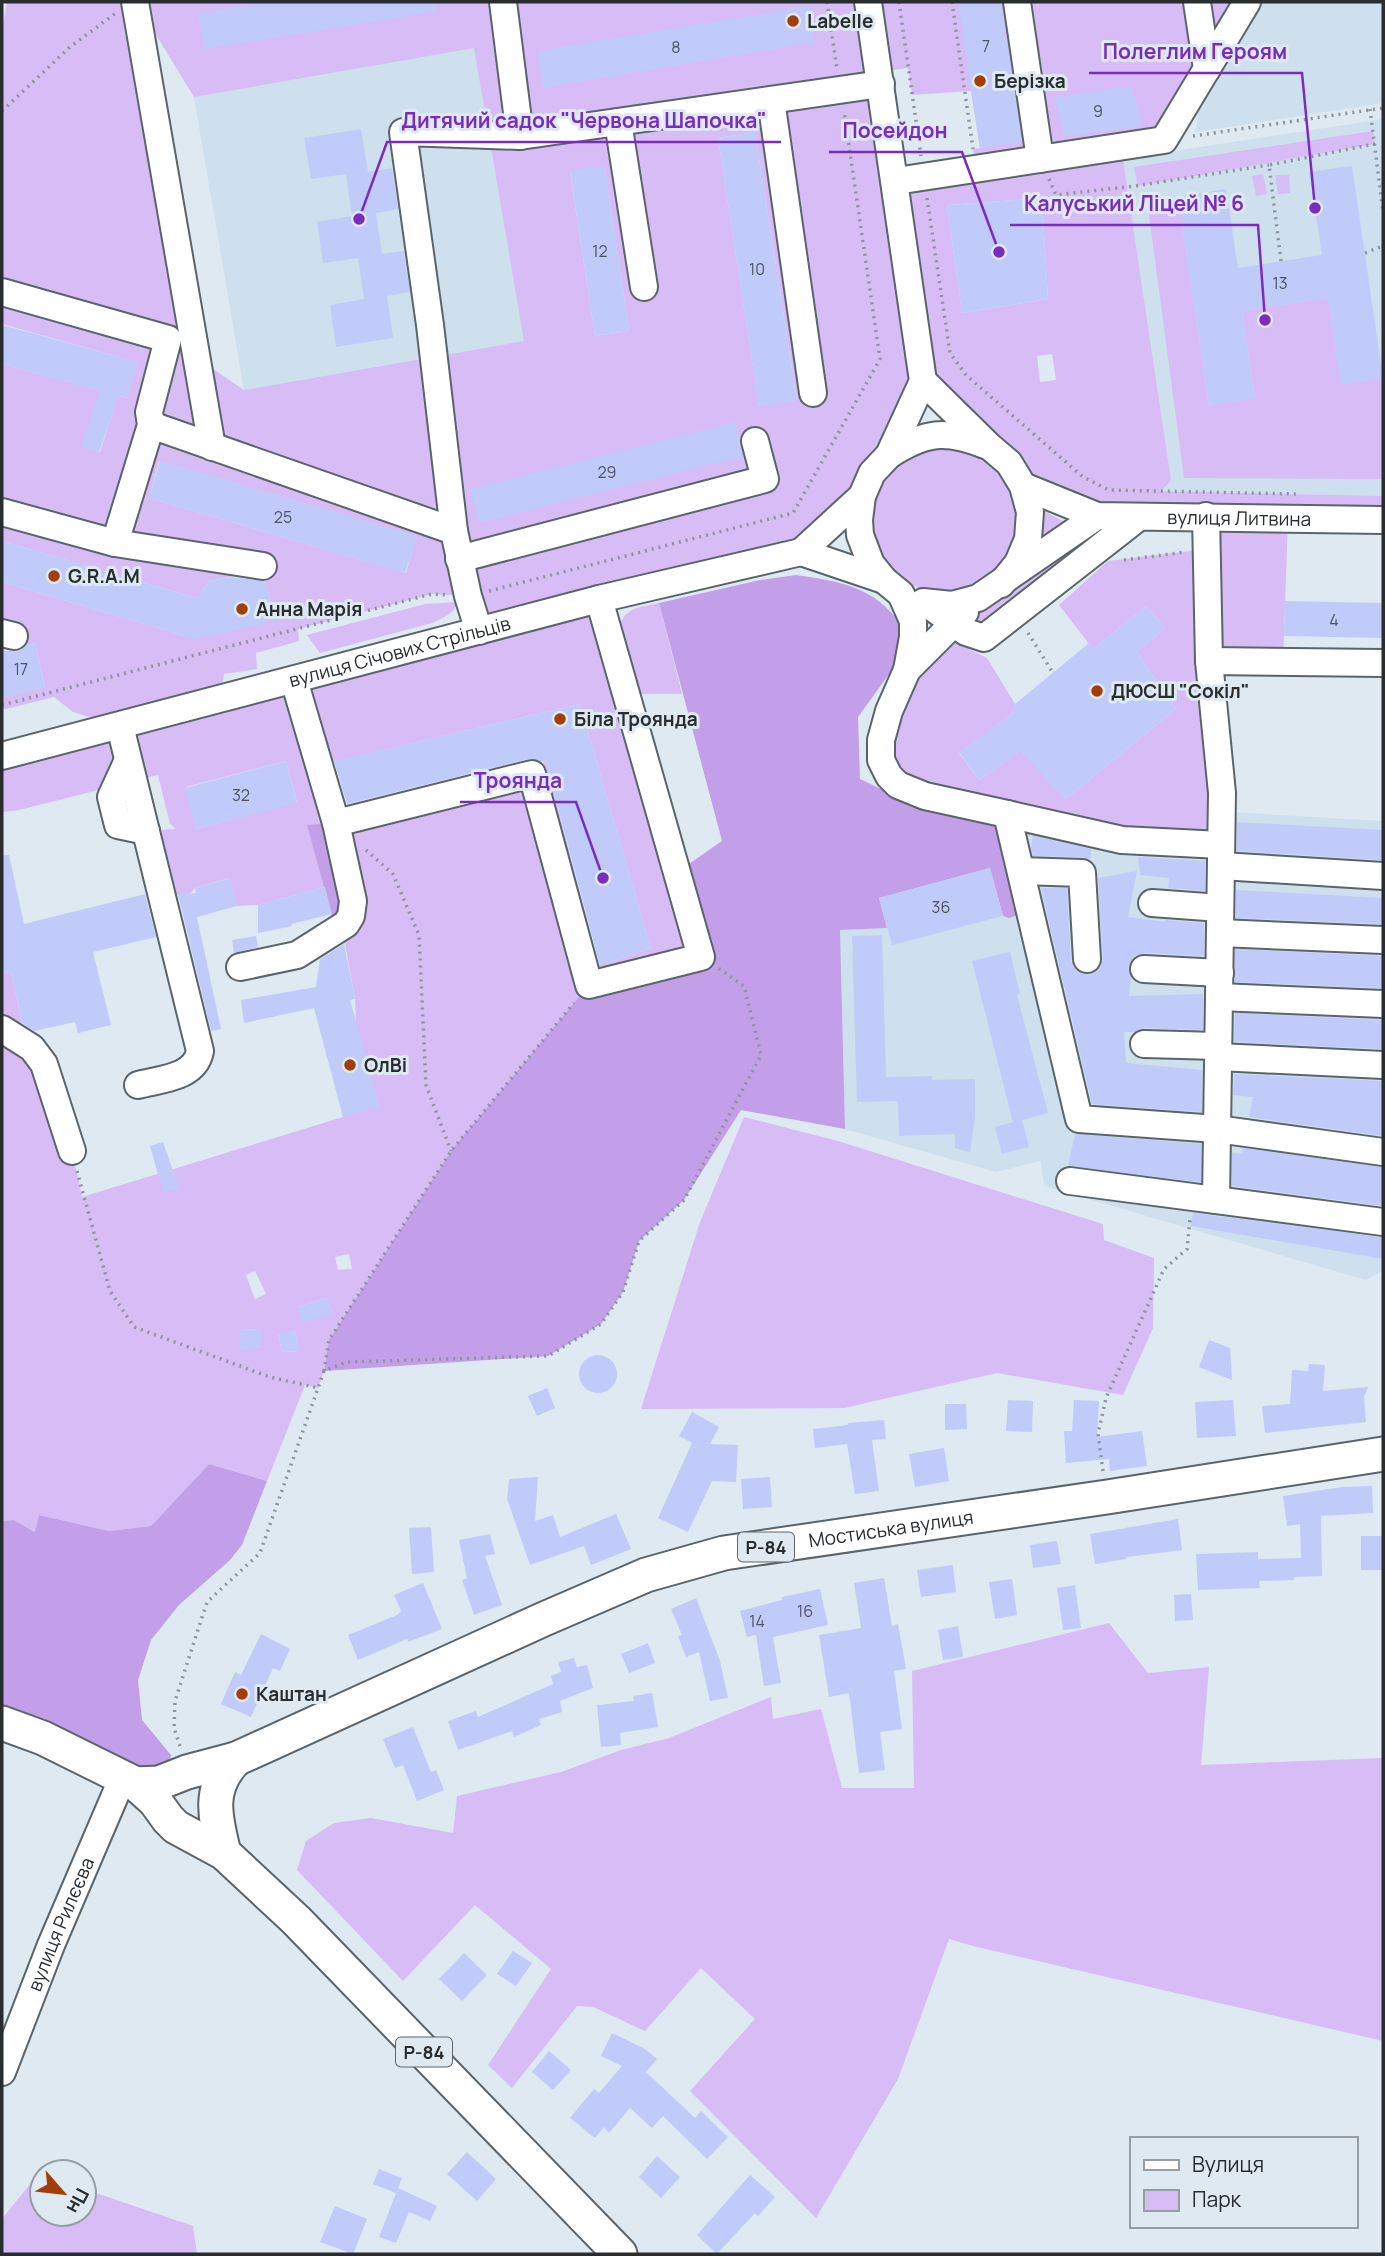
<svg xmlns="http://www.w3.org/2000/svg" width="1385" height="2256" font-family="Manrope,sans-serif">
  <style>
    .built { fill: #cedfed }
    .green { fill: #d8bcf6; fill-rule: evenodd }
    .forest { fill: #c29fe8 }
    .building { fill: #c0cbf9 }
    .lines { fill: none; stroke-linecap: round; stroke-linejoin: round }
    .minor-casing { stroke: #5a646b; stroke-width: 30 }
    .major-casing { stroke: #5a646b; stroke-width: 37 }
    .path { stroke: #8d959b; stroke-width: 3.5; stroke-dasharray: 2 5; stroke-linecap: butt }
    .minor { stroke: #fff; stroke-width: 26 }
    .major { stroke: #fff; stroke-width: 33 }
    .poi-dot { fill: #a23e08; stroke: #dee9f2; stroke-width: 2.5 }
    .labels { text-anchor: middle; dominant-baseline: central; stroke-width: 6; stroke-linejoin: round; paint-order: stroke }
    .number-label { font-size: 16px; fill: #4f5462 }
    .shield { fill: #dee9f2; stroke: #5f656a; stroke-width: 2 }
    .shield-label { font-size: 18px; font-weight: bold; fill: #292d30 }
    .poi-label { font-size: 19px; font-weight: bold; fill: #292d30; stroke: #dee9f2; text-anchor: start }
    .street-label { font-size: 19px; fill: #292d30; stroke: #dee9f2 }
    .leader { fill: none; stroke: #7b2cbf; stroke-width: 2.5 }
    .callout-dot { fill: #7b2cbf; stroke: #dee9f2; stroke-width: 2.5 }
    .callout-label { font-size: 21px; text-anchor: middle; font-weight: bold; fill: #7b2cbf; stroke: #dee9f2; stroke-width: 6; stroke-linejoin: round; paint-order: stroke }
  </style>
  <rect width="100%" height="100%" fill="#dee9f2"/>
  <path class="built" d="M1257,2H1383V103L1196,132L1200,92Z
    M474,47L525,341L244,390L194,97Z
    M1383,119V496L1163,491L1171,480L1123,159Z
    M1229,812L1383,821V1270L1366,1280L1044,1186L1041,1161L996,1172L845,1129L840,930L887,928L879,898L990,868L1003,916L997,823Z"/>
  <path class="green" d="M7,2H135L197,358L244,390L524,341L474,48L194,97L136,2H1247L1164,140L1123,159L1171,480L1162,491L1383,496V521L1288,519L1283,662H1209L1221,845L1122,840L898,785L881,760L915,669L954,642L987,658L1015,704L1012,714L959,753L979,780L1021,750L1066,799L1176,709L1137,652L1165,628L1146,606L1093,649L1059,605L1108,561L1206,549V518L1097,516L1023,486L924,381L889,455L801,552L600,602L701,957L451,1151L329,1340L324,1371L318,1388L305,1385L267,1481L209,1464L151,1526L109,1531L39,1515L36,1532L14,1520L2,1521V974L11,972L24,1033L72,1151L82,1197L343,1117L356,1022L355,999L342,927L307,825L325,887L258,905L237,906L229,878L195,888L190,894L162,895L146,831L176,829L170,824L158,775L19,810L2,812V756L117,725L73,712L54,697L2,710V698L45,687L35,643L2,651V582L185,636L275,620L263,570L209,581L197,598L2,541V364L127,398L137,362L2,324V30ZM908,68L912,95L971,91L980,148L973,149L976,168L895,181L883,96L895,92L893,70ZM755,132L797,400L759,406L718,138ZM605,167L629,331L595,336L570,172ZM1042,198L1048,299L962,313L947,205ZM1052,354L1056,380L1040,382L1037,356ZM115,406L100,452L82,446ZM159,461L416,536L406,573L149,498ZM432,594L468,596L479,631L220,698L224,674L257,669L256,653L299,641L298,629ZM580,704L651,948L599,966L546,762L344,808L331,762ZM286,761L297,802L196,829L186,787ZM349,1254L352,1269L338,1270L335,1257ZM255,1271L266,1294L255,1299L246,1275ZM326,1298L333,1314L297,1307ZM262,1329V1347L240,1349V1330ZM295,1331L299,1351L282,1352L278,1334Z
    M1373,131L1375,144L1138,186L1134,167Z
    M1263,174L1267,194L1256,196L1252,176Z
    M1275,175H1289L1290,193L1278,194Z
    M1178,197L1209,406L1255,398L1242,311L1328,298L1341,384L1383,378V479L1184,478L1147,200Z
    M871 519a73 73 0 1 1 146 0a73 73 0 1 1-146 0Z
    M1033,505L1070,525L1029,546Z
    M1069,548H1082L983,630L965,615Z
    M458,602C454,614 443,618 432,623L320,653L307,635L425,604Z
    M659,603L682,694H637L619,627C626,606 640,608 659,603Z
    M744,1117L838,1141L1103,1224L1104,1240L1154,1258L1153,1328L1123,1395L997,1373L844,1408L641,1409L700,1222Z
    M1109,1623L1148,1673L1209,1667L1201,1765L1383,1758V2041L973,1946L949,1939L898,2079L816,2218L690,2091L755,2019L701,1968L645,2031L593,2007L577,2006L512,2088L488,2065L551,1969L475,1905L403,1981L297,1870L306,1841L334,1823L371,1818L453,1833L457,1796L561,1772L621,1750L669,1738L771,1697L773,1719L821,1709L842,1788H914L912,1671Z
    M38,2174L42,2175V2214H84V2189L193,2226L197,2254H2V2219Z"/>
  <path class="forest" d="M796,575C842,582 874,586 902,626L900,659L858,717L860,779L922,808L997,823L1018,915L1009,918L1003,916L990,868L879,898L887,928L840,930L845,1129L741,1110L684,1200L639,1241L623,1292L601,1324L548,1356L324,1371L329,1340L451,1151L589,985L701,957L683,868L722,841L659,603L760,580Z
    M336,823L342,927L332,916L307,825Z
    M209,1464L267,1481L242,1545L230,1560L179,1605L151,1640L138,1680L142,1720L171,1755L170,1763L150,1771L121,1763L2,1713V1521L14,1520L35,1532L39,1515L109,1531L151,1526Z"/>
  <path class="building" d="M268,2H437L438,11L204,49L198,13Z
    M958,2H1001L1022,142L980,148Z
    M809,6L815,42L543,88L537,51Z
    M1132,86L1142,126L1064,136L1055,97Z
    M361,129L368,172L392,168L398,209L376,213L382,254L404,251L410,292L387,296L393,338L336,347L330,305L364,299L358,258L323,263L317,222L352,216L346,174L311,179L304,138Z
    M755,132L797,401L759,407L718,138Z
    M605,166L629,331L595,336L570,171Z
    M1352,166L1383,378L1341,385L1328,298L1242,311L1255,399L1209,406L1178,197L1226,189L1238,268L1322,255L1309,172Z
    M1042,198L1048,299L962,313L947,205Z
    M2,325L138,362L128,398L119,396L99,452L81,446L100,391L2,364Z
    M735,422L743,456L479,523L470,489Z
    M160,461L417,536L405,573L149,498Z
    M2,541L197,598L209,581L230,577L266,581L275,621L195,639L2,582Z
    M1285,601L1383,603V638L1284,636Z
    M1146,606L1165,628L1137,652L1176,709L1066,799L1020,751L979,780L959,752L1012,714L1015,704L1089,643L1093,649Z
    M35,643L45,688L2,698V651H18L27,645Z
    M580,704L651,948L600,966L546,762L528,759L347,804L334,761Z
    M286,761L297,803L196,829L185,788Z
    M1237,822L1383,830V860L1237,851Z
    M1033,836L1091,849L1090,860L1083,857L1033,856L1031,848Z
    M2,855H9L24,924L145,894L156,937L93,952L111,1025L78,1033L75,1022L34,1031L22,1023L11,972L2,974Z
    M1138,857L1205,861V891L1168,888L1169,878L1140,875Z
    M990,868L1003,916L892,945L879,898Z
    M1137,871L1128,917L1165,922V920L1204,923V956L1145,953L1136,955L1132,958L1128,968L1131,977L1129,996L1203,994V1030L1144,1028L1134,1032H1124L1126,1063L1202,1070V1112L1092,1104L1041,888H1067L1071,961L1074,967L1079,973L1089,975L1095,972L1101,967L1103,959L1098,878Z
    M230,878L237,906L197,917L221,1029L211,1031L178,894L196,893L195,888Z
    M325,887L332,914L291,924L292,926L258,933V905Z
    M1236,890L1383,898V924L1236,918Z
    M882,935L886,1077L932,1076V1080L975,1079V1117L970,1152L955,1148V1134L899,1136L898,1101L857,1102L852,936Z
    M256,936L258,947L234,953L232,940Z
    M344,944L355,999L350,1000L380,1107L343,1117L314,1008L244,1023L241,1000L316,987L320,959Z
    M1235,949L1383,956V988L1235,982Z
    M1010,952L1020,994L1017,995L1048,1113L1022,1120L1029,1147L1002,1154L995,1127L1013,1122L972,961Z
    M1235,1013L1383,1020V1049L1234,1042Z
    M1234,1074L1383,1081V1136L1249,1117L1253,1097L1233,1095Z
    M1075,1134L1201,1144V1182L1068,1166Z
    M163,1142L179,1188L163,1192L150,1146Z
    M1243,1148L1383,1167V1206L1232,1186V1153L1242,1154Z
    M1193,1213L1383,1237V1259L1191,1226Z
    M326,1298L333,1314L303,1323L297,1307Z
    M262,1329V1347L240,1350L239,1330Z
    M295,1331L299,1351L282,1352L278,1333Z
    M1209,1340L1230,1348L1232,1380L1199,1367Z
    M579 1374a19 19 0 1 1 38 0a19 19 0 1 1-38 0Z
    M1309,1364L1325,1365L1323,1391L1368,1387L1364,1397L1366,1422L1265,1433L1262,1406L1290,1404L1292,1370L1308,1371Z
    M547,1388L555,1408L537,1416L528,1396Z
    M1008,1400L1033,1401L1032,1432L1006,1431Z
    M1074,1400L1099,1401L1097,1437L1142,1431L1147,1466L1110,1471L1109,1459L1066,1463L1064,1431H1072Z
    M1233,1400L1236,1436L1197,1438L1195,1402Z
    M945,1404H966L967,1429L945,1430Z
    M692,1412L719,1427L710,1444L738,1445L736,1482L712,1481L688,1532L658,1518L692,1443L679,1436Z
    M884,1420L886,1439L872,1440L879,1491L855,1494L847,1444L815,1448L813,1429L848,1425V1423Z
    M944,1448L949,1481L915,1487L909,1454Z
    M538,1477L535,1521L553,1515L560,1537L616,1514L631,1549L591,1565L584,1546L530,1565L507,1499L509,1479Z
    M770,1477L772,1507L743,1509L741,1479Z
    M1372,1486L1373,1513L1321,1516L1322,1576L1294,1577V1580L1259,1581L1260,1588L1198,1590L1196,1554L1258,1552V1559L1301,1558L1300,1524L1287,1526L1283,1496L1342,1487Z
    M1178,1519L1182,1550L1126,1557V1559L1095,1564L1090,1534Z
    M431,1527L434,1572L412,1574L409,1528Z
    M490,1534L495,1554L485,1556L502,1605L474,1615L462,1580L467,1578L459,1540Z
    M1361,1536H1383V1570H1361Z
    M1057,1541L1061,1564L1033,1568L1030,1545Z
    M953,1565L956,1592L921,1597L917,1570Z
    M884,1578L892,1626L898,1624L906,1669L894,1671L902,1729L880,1732L885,1770L859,1773L849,1693L829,1697L819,1635L861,1628L854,1583Z
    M1012,1579L1017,1615L995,1619L989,1582Z
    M423,1583L442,1629L408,1642L407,1639L358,1660L348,1635L397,1615L401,1611L394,1595Z
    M1075,1585L1081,1628L1063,1630L1057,1588Z
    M820,1589L828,1625L773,1637L781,1683L764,1686L756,1635L747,1637L740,1611L782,1600V1597Z
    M1191,1594L1193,1620L1175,1621L1174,1595Z
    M696,1598L720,1661L728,1698L710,1701L699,1652L686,1657L678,1636L682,1635L671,1609Z
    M958,1626L963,1657L943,1660L938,1630Z
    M261,1634L290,1649L280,1671L273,1668L251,1717L221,1704L235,1672L241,1675Z
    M648,1643L655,1663L629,1673L621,1654Z
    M574,1658L577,1667L587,1665L593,1688L560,1701L562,1712L539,1719L541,1725L514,1737L512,1731L458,1750L448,1721L476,1711L478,1717L553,1684L551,1676L561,1672L558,1662Z
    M652,1693L658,1727L620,1733L621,1745L601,1747L597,1705L634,1701L633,1696Z
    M413,1727L431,1772L436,1770L444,1790L417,1801L403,1765L395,1768L383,1739Z
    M513,1951L532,1963L516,1986L497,1974Z
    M464,1953L487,1975L462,2001L439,1979Z
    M612,2033L645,2049L657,2059L646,2072L695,2118L701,2111L728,2137L707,2159L663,2116L652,2128L630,2108L609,2133L604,2127L595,2138L570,2118L594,2089L599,2093L622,2066L601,2056Z
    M549,2051L571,2070L553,2090L532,2072Z
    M467,2152L496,2179L477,2201L447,2174Z
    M657,2156L680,2177L661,2198L639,2177Z
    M379,2169L402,2178L396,2193L373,2184Z
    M750,2175L775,2197L758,2216L755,2213L717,2254L697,2235Z
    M398,2188L437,2206L430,2221L409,2212L396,2243L379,2237Z
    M335,2206L367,2219L353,2254L320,2242Z"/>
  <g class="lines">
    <g class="minor-casing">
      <g id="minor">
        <path d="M135,2L212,447"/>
        <path d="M503,2L520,136L881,84"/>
        <path d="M868,2L923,381L889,455L872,473L862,496L859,520L860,535L871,564L884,580L901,594L913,621V637L907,670L889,711L881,740V760L889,776L898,785L925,796L1007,814L1079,1119L1217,1129L1383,1152"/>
        <path d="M1017,2L1040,159"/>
        <path d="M1197,2L1207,69"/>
        <path d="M771,100L813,393"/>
        <path d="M618,122L644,287"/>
        <path d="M896,181L1164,140L1247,2"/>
        <path d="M2,292L168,339L149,412L151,425L115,543L2,512"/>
        <path d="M923,381L989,446L1009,463L1023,486L1030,512L1028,539L1018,563L1001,584"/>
        <path d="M151,425L454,531L468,596L479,631"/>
        <path d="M889,455C925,432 945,429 985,445"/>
        <path id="s1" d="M1023,486L1097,516L1383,520"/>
        <path d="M1206,516L1209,661L1222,793L1216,1200"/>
        <path d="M454,531L430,325L403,132L520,136"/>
        <path d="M115,543L263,566"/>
        <path d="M801,552L884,580"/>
        <path d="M459,559L765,479L755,441"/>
        <path d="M923,602L952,605L978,598L1097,516"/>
        <path d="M926,603L966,632L984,638L1139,517"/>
        <path d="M2,633L14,636"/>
        <path d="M1209,661L1383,663"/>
        <path d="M907,670L965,612"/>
        <path d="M294,680L336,823L532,774L589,985L701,957L599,599"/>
        <path d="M120,726L200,1051C195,1078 161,1079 138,1085"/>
        <path id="s2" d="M2,756L599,599L801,552L862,496"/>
        <path d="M128,760L111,797L118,825L146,831"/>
        <path d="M1007,814L1122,840L1221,845"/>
        <path d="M1221,866L1383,876"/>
        <path d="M1021,871L1082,873L1087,959"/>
        <path d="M1152,903L1220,908"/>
        <path d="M1220,933L1383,940"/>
        <path d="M240,967L297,955L346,924L351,916L353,901L336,823"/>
        <path d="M1144,969L1220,973"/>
        <path d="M1219,997L1383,1004"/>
        <path d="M2,1029L32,1048L44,1064L72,1151"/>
        <path d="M1144,1044L1218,1046"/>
        <path d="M1218,1057L1383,1065"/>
        <path d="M1070,1181L1383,1222"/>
        <path id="s3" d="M2,2072L51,1945L123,1777"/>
      </g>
    </g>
    <g class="major-casing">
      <g id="major">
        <path d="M2,1723L43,1738L136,1784L155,1801L168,1819L176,1827L224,1853L296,1920L620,2254"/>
        <path id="s4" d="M136,1784L159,1783L187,1772L236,1759L544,1619L646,1575L724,1553L1107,1497L1383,1454"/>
        <path d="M224,1853C215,1817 207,1788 236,1759"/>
      </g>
    </g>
    <path class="path" d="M827,2L837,69
      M899,2L921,156
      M952,2L973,149
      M1370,109L1383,212
      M2,111L70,47L116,13
      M1193,136L1383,108
      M1049,179L1056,195L1135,186L1269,165
      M927,198L950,353L966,375L1083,477L1109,490L1297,494
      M1365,253L1383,246
      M1281,261L1269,165L1375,144
      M1124,560L1186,552
      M489,591L793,513L880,359L844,111
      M1028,633L1053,673
      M2,705L432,594L447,595
      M366,850L393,874L419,935L426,1085L451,1151
      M77,1171L110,1291L134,1327L270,1377L318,1388
      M324,1371L329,1340L451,1151L574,1003
      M1103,1471L1098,1434L1106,1398L1164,1269L1187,1249L1190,1219
      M180,1746L174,1728L175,1701L207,1602L260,1553L324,1371L347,1362L548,1356L601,1324L623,1292L639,1241L684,1200L761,1055L744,986L718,968"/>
    <use href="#minor" class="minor"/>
    <use href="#major" class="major"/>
  </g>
  <g class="poi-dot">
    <circle cx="793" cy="21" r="7"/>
    <circle cx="980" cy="81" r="7"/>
    <circle cx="54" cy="576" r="7"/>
    <circle cx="242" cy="609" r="7"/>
    <circle cx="1097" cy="691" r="7"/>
    <circle cx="560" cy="719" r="7"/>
    <circle cx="350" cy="1065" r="7"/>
    <circle cx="242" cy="1694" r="7"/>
  </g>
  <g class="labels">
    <g class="number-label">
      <text x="986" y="46">7</text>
      <text x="676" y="47">8</text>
      <text x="1098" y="111">9</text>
      <text x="600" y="251">12</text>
      <text x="757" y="269">10</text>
      <text x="1280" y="283">13</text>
      <text x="607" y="472">29</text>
      <text x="283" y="517">25</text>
      <text x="1334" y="620">4</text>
      <text x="21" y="669">17</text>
      <text x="241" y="795">32</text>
      <text x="941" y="907">36</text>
      <text x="805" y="1611">16</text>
      <text x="757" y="1621">14</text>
    </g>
    <g class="shield">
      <rect x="738" y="1532.5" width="56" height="29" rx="5"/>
      <rect x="396" y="2037.5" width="56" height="29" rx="5"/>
    </g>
    <g class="shield-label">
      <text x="766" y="1547">Р-84</text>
      <text x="424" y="2052">Р-84</text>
    </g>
    <g class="poi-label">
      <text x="807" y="21">Labelle</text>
      <text x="994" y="81">Берізка</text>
      <text x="68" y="576">G.R.A.M</text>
      <text x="256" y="609">Анна Марія</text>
      <text x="1111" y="691">ДЮСШ "Сокіл"</text>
      <text x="574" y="719">Біла Троянда</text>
      <text x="364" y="1065">ОлВі</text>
      <text x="256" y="1694">Каштан</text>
    </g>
    <g class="street-label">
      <text stroke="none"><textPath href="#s1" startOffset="222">вулиця Литвина</textPath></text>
      <text stroke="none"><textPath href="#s2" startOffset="411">вулиця Січових Стрільців</textPath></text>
      <text stroke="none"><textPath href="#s4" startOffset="803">Мостиська вулиця</textPath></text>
      <text stroke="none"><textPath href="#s3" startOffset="159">вулиця Рилєєва</textPath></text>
    </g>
  </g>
  <path class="leader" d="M1315 208L1302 73H1089M359 219L387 142H781M999 252L962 152H829M1265 320L1258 225H1010M603 878L576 802H460"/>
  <g class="callout-dot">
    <circle cx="1315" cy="208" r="7"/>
    <circle cx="359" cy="219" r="7"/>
    <circle cx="999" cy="252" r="7"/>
    <circle cx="1265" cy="320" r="7"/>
    <circle cx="603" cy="878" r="7"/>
  </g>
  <g class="callout-label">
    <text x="1195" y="59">Полеглим Героям</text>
    <text x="584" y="128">Дитячий садок "Червона Шапочка"</text>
    <text x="895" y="138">Посейдон</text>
    <text x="1134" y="211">Калуський Ліцей № 6</text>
    <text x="518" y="788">Троянда</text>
  </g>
  <rect width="1385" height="2256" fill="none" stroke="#292d30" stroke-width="7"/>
  <rect x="1130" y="2137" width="228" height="91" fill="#dee9f2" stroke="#969ea4" stroke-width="2"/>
  <rect x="1144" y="2160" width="35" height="10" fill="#ffffff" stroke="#969ea4" stroke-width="2"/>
  <text x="1192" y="2172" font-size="21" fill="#292d30">Вулиця</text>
  <rect x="1144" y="2190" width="35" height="21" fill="#d8bcf6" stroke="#969ea4" stroke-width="2"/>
  <text x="1192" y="2207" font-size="21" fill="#292d30">Парк</text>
  <g transform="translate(63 2193) rotate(118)"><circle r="33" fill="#dee9f2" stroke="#969ea4" stroke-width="2"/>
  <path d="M0-5L12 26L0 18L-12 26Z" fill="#a23e08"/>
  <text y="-10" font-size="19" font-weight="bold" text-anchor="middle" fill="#292d30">Пн</text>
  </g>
</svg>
